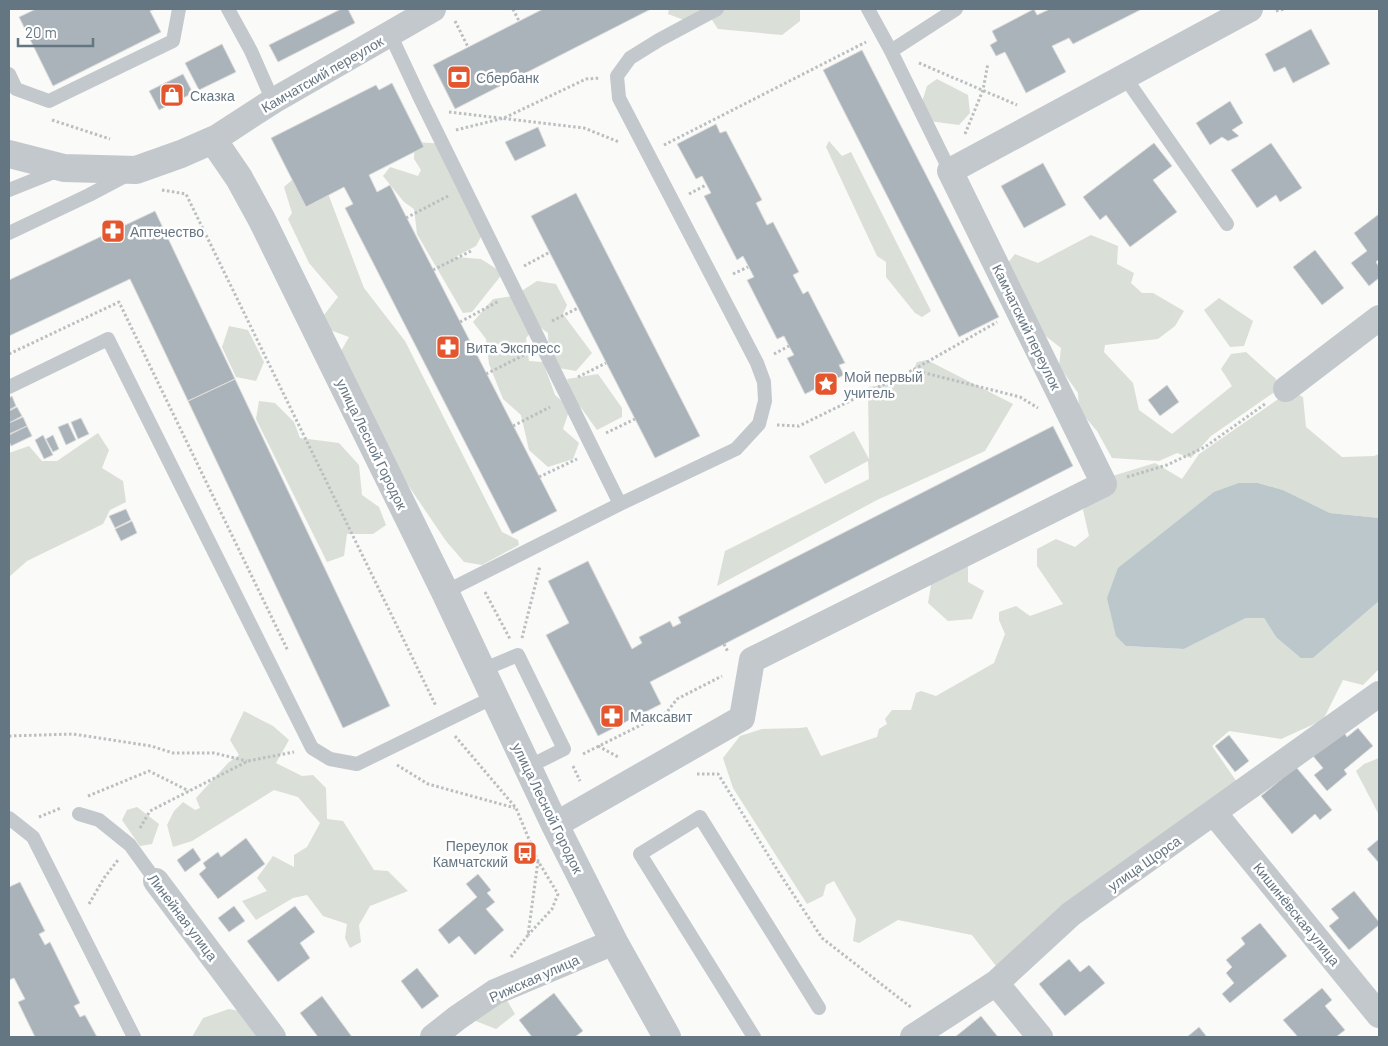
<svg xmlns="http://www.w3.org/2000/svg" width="1388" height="1046" font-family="Barlow,sans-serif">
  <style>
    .green { fill: #dadfd7 }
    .water { fill: #bbc7cb }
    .building { fill: #aab3b9; stroke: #dcdcda }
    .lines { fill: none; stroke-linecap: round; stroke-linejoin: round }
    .path { stroke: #bbbfc2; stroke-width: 3; stroke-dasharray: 2.5 2.5; stroke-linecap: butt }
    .service { stroke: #c3c8cc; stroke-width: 14 }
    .minor { stroke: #c3c8cc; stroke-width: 26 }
    .tertiary { stroke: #c3c8cc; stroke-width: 28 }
    .labels { text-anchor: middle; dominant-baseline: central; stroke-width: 5; stroke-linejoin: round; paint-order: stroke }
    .street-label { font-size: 14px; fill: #657683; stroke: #fff }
    .poi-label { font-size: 14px; fill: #657683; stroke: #fff; text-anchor: start }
  </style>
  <rect width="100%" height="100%" fill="#fafaf8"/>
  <path class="green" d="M669,9H800V21L782,35L718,29L706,11L684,20L668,14Z
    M937,79L968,95L970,113L959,125L929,121L921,105L927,86Z
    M829,141L842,156L851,152L931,311L922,317L915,313L886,277V262L877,256L826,147Z
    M415,142L447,144L482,235L476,246L455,257L481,259L503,273L472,312L463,313L417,234L414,209L404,202L383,176L390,167L418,176L421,170L414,159Z
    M300,173L327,191L364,288L405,341L502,532L518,540L519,545L482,565L464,562L446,541L393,463L340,353L349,337L330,330L324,315L338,297L309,263L288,219L292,213L284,187Z
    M1091,235L1118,246L1117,264L1134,273L1131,283L1142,293H1153L1184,311L1175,326L1158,339L1105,345L1104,352L1133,383L1139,410L1172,434L1232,386L1221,369L1231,354L1246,352L1276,379V391L1211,436L1191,458L1177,453L1159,461L1112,458L1097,431L1079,410L1078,393L1059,366L1061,348L1038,330L1003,269L1015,254L1038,263Z
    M537,281L556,284L567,305L563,314L592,353L576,371L559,368L549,356L548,333L537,325L526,338L529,361L543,362L555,395L570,408L563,429L579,443L573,459L548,467L529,450L521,415L503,399L489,364L486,339L473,322L493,299L514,296Z
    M1219,298L1253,321L1244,346L1230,347L1204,310Z
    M229,326L248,330L264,362L256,381L236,377L222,347Z
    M927,360L1013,404L985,451L877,500L717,586L725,551L869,479L868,461L825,484L809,456L854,431L869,459L868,387L908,382L917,362Z
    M598,374L622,408V417L597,430L582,409L573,400L567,379Z
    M1290,391L1303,397L1306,427L1342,457L1374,456L1379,454V518L1330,513L1283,490L1258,483L1126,646L1184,649L1246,618H1264L1276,637L1313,658L1379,601V669L1363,685L1343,680L1323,720L1281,739L1229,731L1212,746L1237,782L996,966L972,935L898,920L859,943L853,941L856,919L834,881L826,885L823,896L807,904L733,788L723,758L740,736L762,729L800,728L807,727L821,756L877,737L879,729L887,724L885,719L892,710H911L916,693L921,691L936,696L994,663L1005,634L999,620V612L1016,606L1030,616L1063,604L1037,566V549L1056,539L1075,547L1089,536L1083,510L1109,477L1155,463L1182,479L1199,454Z
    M259,401L275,403L294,422L300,438L339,443L359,465L362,495L379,507L386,525L373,534H347L344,556L327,562L256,419Z
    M98,433L109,450L102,468L123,481L126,502L110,510L103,524L27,561L9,577V453L29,446L42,461H57Z
    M968,566V582L984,591L972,619L948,621L928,603L932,579Z
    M244,711L273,726L289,740L276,763L302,776L313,775L326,788L327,819L343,821L374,870L388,871L408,891L370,906L359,925L361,942L350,948L345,938L347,924L323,916L307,895L293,898L256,920L242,901L267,891L257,878L273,856L294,867V855L307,847L320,823L298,797L274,790L192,841L173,847L167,825L174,811L183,802L195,810L200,808L196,798L228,763L239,755L230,740Z
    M1379,758V815L1356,771L1364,764Z
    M137,807L159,824L152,844L140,846L122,820L127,810Z
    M504,995L515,1014L496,1029L468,1018Z
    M229,1009L273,1017L278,1037H192L203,1018Z"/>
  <path class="water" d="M1239,483H1258L1283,490L1330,513L1379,518V601L1313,658H1301L1276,637L1264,618H1246L1184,649L1126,646L1116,636L1107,598L1118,568L1214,492Z"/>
  <path class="building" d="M36,9H155L150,11L161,32L53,86L19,17Z
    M341,9H348L355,23L278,62L269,45Z
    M543,9H651L455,109L433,65Z
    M1034,9L1037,15L1050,9H1142L1073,44L1069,38L1052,46L1066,72L1026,93L1005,52L996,56L990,45L997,41L992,31Z
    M1311,29L1330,64L1293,83L1285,67L1274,72L1265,54Z
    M222,44L236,72L199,90L185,63Z
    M862,50L999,317L959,337L823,70Z
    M183,74L193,93L159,110L149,91Z
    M392,83L424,147L369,175L377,192L390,185L557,511L512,534L345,208L353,204L344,187L306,207L271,138L376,85L379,90Z
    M1230,101L1243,123L1232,130L1239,136L1228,141L1222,137L1210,145L1196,123Z
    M716,124L720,133L726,131L762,200L756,203L767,225L773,222L799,272L793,275L803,294L808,291L845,363L839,365L844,375L805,394L787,358L794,355L789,346L784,336L777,339L747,280L754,277L743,256L737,260L704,196L711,193L702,176L696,179L677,144Z
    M538,127L546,146L515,161L505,142Z
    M1154,143L1172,166L1153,180L1177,212L1130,247L1106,215L1100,220L1083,197Z
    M1271,143L1302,188L1280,202L1276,195L1257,208L1231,170Z
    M1043,163L1066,205L1024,228L1001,186Z
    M576,193L700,436L655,458L531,216Z
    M155,211L235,379L188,401L130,279L9,336V280Z
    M1379,214V259L1376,262L1379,267V278L1369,286L1351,263L1367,251L1354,233Z
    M1315,250L1344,288L1322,305L1293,267Z
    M235,379L390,706L343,728L188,401Z
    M1167,385L1179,402L1160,416L1148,400Z
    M12,396L16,406L9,410V398Z
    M17,407L22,416L9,423V411Z
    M23,417L27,426L9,434V423Z
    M81,418L89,434L78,439L71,422Z
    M68,423L76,440L66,445L58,427Z
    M27,426L32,436L11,446L9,442V435Z
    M1053,426L1073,466L650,682L661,704L598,736L546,635L569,623L548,581L588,561L632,649L642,643L639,637L670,621L673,627L681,623L678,617Z
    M43,435L53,455L44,459L35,440Z
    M53,435L59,449L53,452L46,439Z
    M126,509L131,520L115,528L109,516Z
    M132,521L137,533L121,541L115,529Z
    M1358,728L1373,746L1344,770L1347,774L1327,791L1314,775L1323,768L1313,756L1343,731L1347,737Z
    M1229,735L1249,761L1235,772L1215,746Z
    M1296,767L1332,810L1320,820L1315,814L1292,834L1261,796Z
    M246,838L265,864L218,899L199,874L206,868L203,863L218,852L221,857Z
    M1379,839V863L1367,849Z
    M193,848L201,860L185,872L177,860Z
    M478,874L491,890L487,893L495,902L486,909L504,930L475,955L459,936L449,944L438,930L477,897L466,884Z
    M20,882L45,931L39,934L45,945L50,942L80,1003L74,1006L80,1017L85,1015L97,1037H35L18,1002L25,999L14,978L9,980V887Z
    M1354,891L1379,922V925L1349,950L1329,926L1339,918L1331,909Z
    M234,906L245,921L229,932L218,918Z
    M295,906L315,932L300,943L310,958L278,982L247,941Z
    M1260,923L1287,956L1230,1003L1222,994L1234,983L1226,973L1232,967L1226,960L1245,944L1241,938Z
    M1069,959L1080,972L1089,965L1105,983L1065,1016L1039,984Z
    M417,968L439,996L422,1009L401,981Z
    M1322,988L1332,1000L1325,1006L1345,1030L1336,1037H1298L1283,1020Z
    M554,993L583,1031L575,1037H532L519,1020Z
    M322,996L352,1037H318L300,1013Z
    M981,1016L998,1037H955Z
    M1199,1027L1207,1037H1187Z"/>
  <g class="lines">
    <path class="path" d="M513,9L519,21
      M1276,11L1284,9
      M455,21L468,47
      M919,63L1017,105
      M449,112L584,128L619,142
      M52,120L110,139
      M456,130L504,118L586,79L600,78
      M965,134L983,90L988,63
      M664,145L866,42
      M162,190L186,194L436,706
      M689,194L706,185
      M406,218L448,196
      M524,266L550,252
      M433,270L473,250
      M733,274L748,267
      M552,321L578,308
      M460,322L499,301
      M9,354L119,302L288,651
      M774,354L789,346
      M913,370L1020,397L1038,408
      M486,374L526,354
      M578,377L606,363
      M777,425L799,426L913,370L997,322
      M513,426L550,407
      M606,433L635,419
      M539,477L577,459
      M1127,477L1167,465L1205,447L1265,404
      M485,592L510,639
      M522,638L540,566
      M724,644L728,652
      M9,736L73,734L151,746L173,753H214L247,761
      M455,736L516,808L538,861L558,894L552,909L528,935
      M598,746L620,758
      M583,754L667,712L677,699L722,676
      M397,765L428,784L515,808
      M573,766L580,781
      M697,774H718L778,871L822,938L912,1008
      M88,796L149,771L189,791
      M39,817L61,808
      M140,828L150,811L248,761L294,752
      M89,904L104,878L118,860
      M511,957L528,935L538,861"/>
    <path class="service" d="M228,9L251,51L273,101
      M868,9L891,51L950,171
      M390,34L420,98L620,504
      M891,51L956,9
      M9,74L16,89L49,101L173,41L179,9
      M1124,76L1227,224
      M9,190L59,170
      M9,233L89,195L127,175
      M9,387L108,339L312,748L330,759L357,764L494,697
      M445,592L620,504L736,449L759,424L765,401L764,382L757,363L619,98L617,76L630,58L659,40L717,9
      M482,670L518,655L564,749L528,767
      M79,814L99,820L130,845L156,881
      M9,818L33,837L134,1037
      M754,1037L640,854L700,817L819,1008"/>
    <path class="minor" d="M213,140L273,101L433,9
      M1286,389L1379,318
      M1214,813L1379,1015
      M555,825L742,718L752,660L1104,484L950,171L1250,9
      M156,881L273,1037
      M996,983L1040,1037
      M433,1037L457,1018L495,992L614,942
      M913,1037L996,983L1071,914L1379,694"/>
    <path class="tertiary" d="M9,154L64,168L136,170L181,154L213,140L239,178L262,220L445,592L555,825L614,942L667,1037"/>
  </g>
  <defs>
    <g id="bank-square" transform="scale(1.25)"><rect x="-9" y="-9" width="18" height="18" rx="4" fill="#e4572e" stroke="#fff"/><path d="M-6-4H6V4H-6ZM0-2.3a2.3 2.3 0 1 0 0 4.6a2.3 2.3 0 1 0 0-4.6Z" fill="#fff"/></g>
    <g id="shop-square" transform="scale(1.25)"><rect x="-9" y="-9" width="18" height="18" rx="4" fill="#e4572e" stroke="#fff"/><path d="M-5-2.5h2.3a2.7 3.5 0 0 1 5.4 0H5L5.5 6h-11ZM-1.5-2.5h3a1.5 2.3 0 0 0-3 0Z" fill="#fff"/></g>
    <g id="pharmacy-square" transform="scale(1.25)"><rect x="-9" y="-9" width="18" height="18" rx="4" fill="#e4572e" stroke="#fff"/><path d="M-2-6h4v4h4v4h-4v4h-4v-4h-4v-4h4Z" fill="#fff"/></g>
    <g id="sight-square" transform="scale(1.25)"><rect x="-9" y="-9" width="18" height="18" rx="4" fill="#e4572e" stroke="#fff"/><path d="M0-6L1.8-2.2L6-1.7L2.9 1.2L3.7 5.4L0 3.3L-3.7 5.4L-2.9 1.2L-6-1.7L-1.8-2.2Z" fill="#fff"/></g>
    <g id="bus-square" transform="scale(1.25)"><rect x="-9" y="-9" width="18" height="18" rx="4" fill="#e4572e" stroke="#fff"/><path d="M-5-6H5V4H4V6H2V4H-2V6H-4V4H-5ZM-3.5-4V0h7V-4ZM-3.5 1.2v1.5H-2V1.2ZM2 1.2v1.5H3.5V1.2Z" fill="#fff"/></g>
  </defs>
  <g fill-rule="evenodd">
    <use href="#bank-square" x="459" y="77"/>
    <use href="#shop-square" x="172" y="95"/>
    <use href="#pharmacy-square" x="113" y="231"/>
    <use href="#pharmacy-square" x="448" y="347"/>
    <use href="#sight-square" x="826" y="384"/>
    <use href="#pharmacy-square" x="612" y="716"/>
    <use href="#bus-square" x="525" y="853"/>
  </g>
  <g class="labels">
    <g class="street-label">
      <text transform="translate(322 74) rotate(-30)">Камчатский переулок</text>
      <text transform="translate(1027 327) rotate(64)">Камчатский переулок</text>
      <text transform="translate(372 444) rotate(64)">улица Лесной Городок</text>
      <text transform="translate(548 808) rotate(64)">улица Лесной Городок</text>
      <text transform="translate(1144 863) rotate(-35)">улица Щорса</text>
      <text transform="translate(1297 914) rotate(51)">Кишинёвская улица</text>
      <text transform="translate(183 917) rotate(53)">Линейная улица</text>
      <text transform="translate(534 978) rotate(-24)">Рижская улица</text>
    </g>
    <g class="poi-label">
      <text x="476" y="77">Сбербанк</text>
      <text x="190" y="95">Сказка</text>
      <text x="130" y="231">Аптечество</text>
      <text x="466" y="347">Вита Экспресс</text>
      <text x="844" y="376">Мой первый<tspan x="844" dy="16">учитель</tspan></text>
      <text x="630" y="716">Максавит</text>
      <text x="508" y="845" text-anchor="end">Переулок<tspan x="508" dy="16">Камчатский</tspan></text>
    </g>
  </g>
  <rect width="1388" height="1046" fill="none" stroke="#657683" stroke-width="20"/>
  <path d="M18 38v8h75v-8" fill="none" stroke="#657683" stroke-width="2.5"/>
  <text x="25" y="38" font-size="15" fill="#657683" stroke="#ffffff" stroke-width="4" paint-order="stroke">20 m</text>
</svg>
